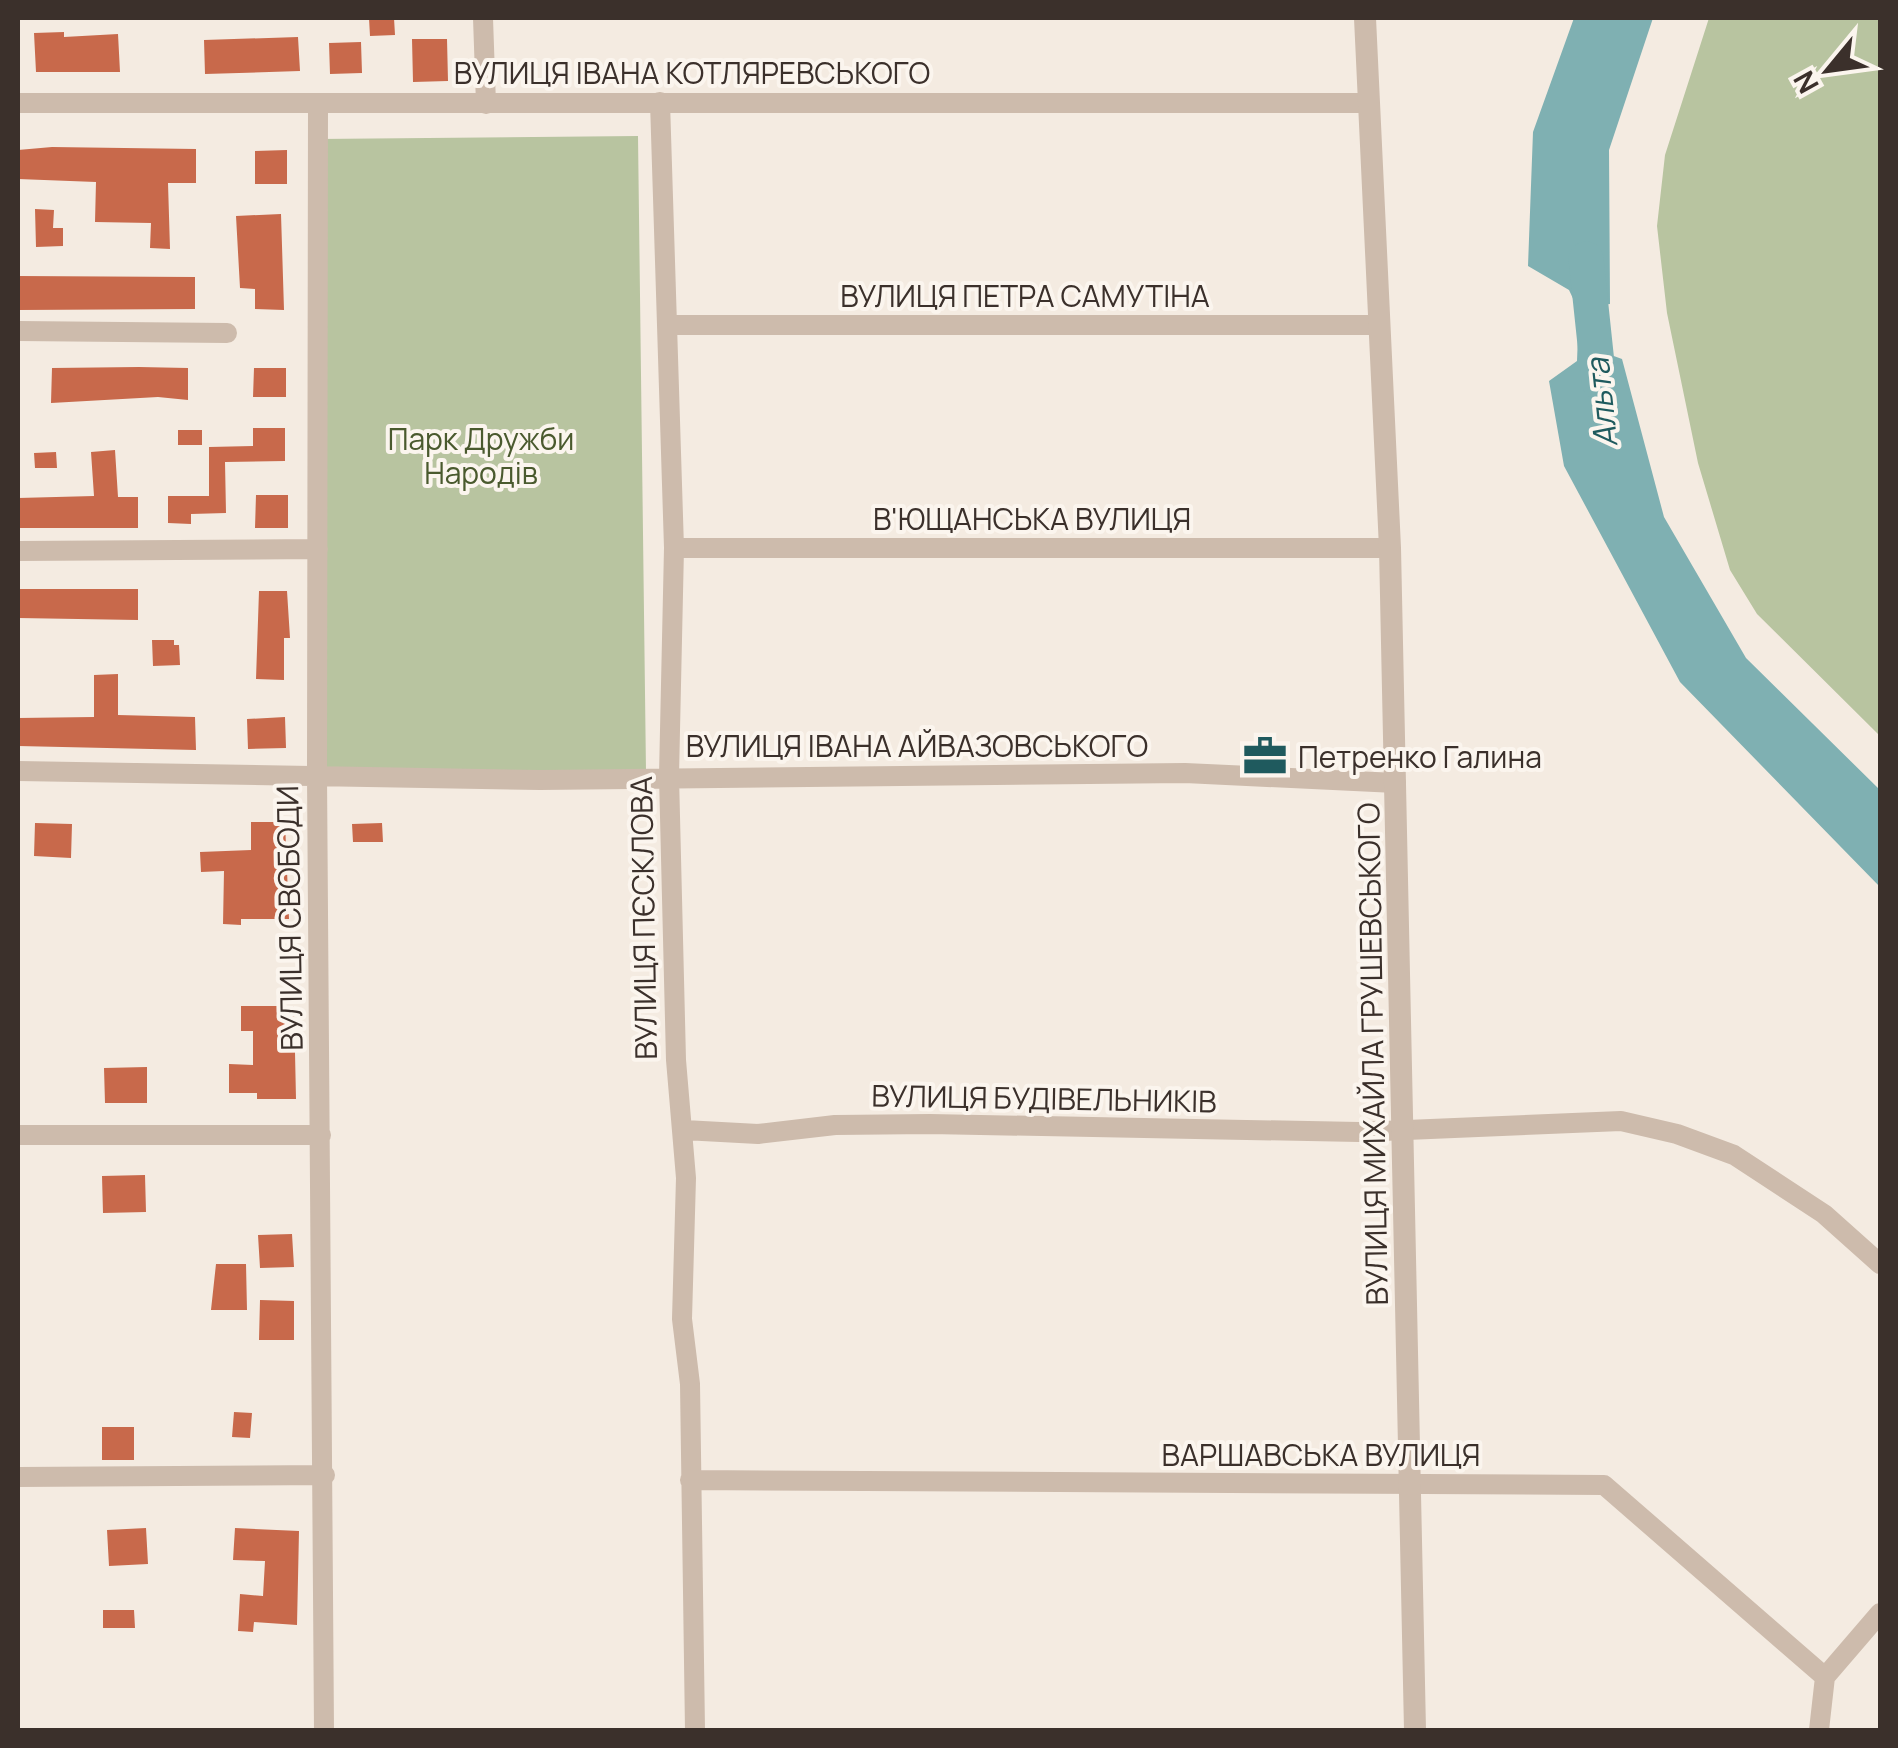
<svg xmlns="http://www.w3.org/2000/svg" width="1898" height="1748" font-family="Manrope,sans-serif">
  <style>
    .green { fill: #b8c4a0 }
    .water { fill: #7fb0b2 }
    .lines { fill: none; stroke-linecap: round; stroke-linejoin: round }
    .river { stroke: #7fb0b2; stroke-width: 35 }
    .building { fill: #c8694b }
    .minor { stroke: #cdbbac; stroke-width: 20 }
    .tertiary { stroke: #cdbbac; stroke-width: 22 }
    .labels { text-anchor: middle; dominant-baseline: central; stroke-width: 8; stroke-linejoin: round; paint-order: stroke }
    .street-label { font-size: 30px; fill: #3b302b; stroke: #fbf5ee }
    .park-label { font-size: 30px; fill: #4a5a2e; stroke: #fbf5ee }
    .poi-label { font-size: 30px; fill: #3b302b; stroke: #fbf5ee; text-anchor: start }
    .water-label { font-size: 32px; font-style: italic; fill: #1f5a5e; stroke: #fbf5ee }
  </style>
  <rect width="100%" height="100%" fill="#f4ebe1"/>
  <path class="green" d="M1709,18H1880V736L1757,614L1730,570L1698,463L1667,313L1657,226L1665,155Z
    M638,136L646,772L322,771L318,139Z"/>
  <path class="water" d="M1574,18H1653L1609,150L1610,304L1577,307L1569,290L1528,266L1533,132Z
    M1603,332L1611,355L1622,359L1664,517L1746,658L1880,790V887L1680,682L1564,466L1549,381L1577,361L1578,335Z"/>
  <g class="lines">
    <path class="river" d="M1586,259L1599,382"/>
  </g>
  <path class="building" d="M369,18H394L395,35L370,36Z
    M64,32V37L118,34L120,72H36L34,33Z
    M298,37L300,71L205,74L204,40Z
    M412,39H447L448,81L413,82Z
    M361,42L362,73L330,74L329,43Z
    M52,147L196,149V183H168L170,249L150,248L151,223L95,222L96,182L18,179V150Z
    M287,150V184H255V151Z
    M35,209L54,210L53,228H63V246L36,247Z
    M281,214L284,310L255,309V289L240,288L236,216Z
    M18,276L195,277V309L18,310Z
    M139,367L188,368V400L158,397L51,403L52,368Z
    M254,368H286V397H253Z
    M253,428H285V461L225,462L226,513L191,514V524L168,523V496H209V447L253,446Z
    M178,430H202V445H178Z
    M115,450L118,497H138V528H18V498L94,496L91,452Z
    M56,452L57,468H35L34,453Z
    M256,495H288V528H255Z
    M18,589H138V620L18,618Z
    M259,591H287L290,638H284V680L256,679Z
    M152,640H174V645H179L180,665L153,666Z
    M118,674V715L195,717L196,750L18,746V718L94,717V675Z
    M285,717L286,748L248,749L247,719Z
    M251,822H285L289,919H241V925L223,924L224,871L201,872L200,852L251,850Z
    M35,823L72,824L71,858L34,856Z
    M382,823L383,842H353L352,824Z
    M241,1006H294L296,1099H257V1093H229V1064L253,1065V1031H241Z
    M147,1067V1103H105L104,1068Z
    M145,1175L146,1212L103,1213L102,1176Z
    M292,1234L294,1267L260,1268L258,1235Z
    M216,1264H246L247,1310H211Z
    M260,1300L294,1301V1340H259Z
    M234,1412L252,1413L250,1438L232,1437Z
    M102,1427H134V1460H102Z
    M146,1528L148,1564L109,1566L107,1530Z
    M235,1528L299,1531L297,1625L254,1622L253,1632L238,1631L240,1594L263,1596L265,1561L233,1560Z
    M103,1610H134L135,1628H103Z"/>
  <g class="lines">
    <path class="minor" d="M483,18L486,104
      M660,102L674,548L669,776L676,1060L686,1178L682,1319L690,1384L695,1730
      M18,103H1367
      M318,105L317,776L324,1730
      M669,325H1380
      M18,331L227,333
      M674,548H1390
      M18,551L318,549
      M18,771L540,780L1185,773L1396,783
      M684,1130L758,1134L835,1125L930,1124L1359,1132L1621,1121L1677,1134L1734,1155L1824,1214L1880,1264
      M18,1135H321
      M18,1477L325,1475
      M690,1480L1604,1485L1825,1677L1819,1730
      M1825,1677L1880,1613"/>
    <path class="tertiary" d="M1365,18L1390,548L1415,1730"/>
  </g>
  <defs>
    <g id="office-bare" transform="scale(3.45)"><path d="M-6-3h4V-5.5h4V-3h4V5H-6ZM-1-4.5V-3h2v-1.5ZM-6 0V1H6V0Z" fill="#1f5a5e" stroke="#fbf5ee" stroke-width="2.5" paint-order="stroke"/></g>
  </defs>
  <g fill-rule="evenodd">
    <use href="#office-bare" x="1265" y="756"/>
  </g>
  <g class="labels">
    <g class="street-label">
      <text x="692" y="72">ВУЛИЦЯ ІВАНА КОТЛЯРЕВСЬКОГО</text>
      <text x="1025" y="295">ВУЛИЦЯ ПЕТРА САМУТІНА</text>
      <text x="1032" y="518">В'ЮЩАНСЬКА ВУЛИЦЯ</text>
      <text x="917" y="745">ВУЛИЦЯ ІВАНА АЙВАЗОВСЬКОГО</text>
      <text transform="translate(289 918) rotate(-91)">ВУЛИЦЯ СВОБОДИ</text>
      <text transform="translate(643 918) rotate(-91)">ВУЛИЦЯ ПЄСКЛОВА</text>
      <text transform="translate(1372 1054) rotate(-91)">ВУЛИЦЯ МИХАЙЛА ГРУШЕВСЬКОГО</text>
      <text transform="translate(1044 1098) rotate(1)">ВУЛИЦЯ БУДІВЕЛЬНИКІВ</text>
      <text x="1321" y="1454">ВАРШАВСЬКА ВУЛИЦЯ</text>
    </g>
    <g class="park-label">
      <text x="481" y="438">Парк Дружби<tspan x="481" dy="34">Народів</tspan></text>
    </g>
    <g class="poi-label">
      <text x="1298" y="756">Петренко Галина</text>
    </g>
    <g class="water-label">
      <text transform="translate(1601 403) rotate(-96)">Альта</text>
    </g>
  </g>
  <rect width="1898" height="1748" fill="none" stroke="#3b302b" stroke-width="40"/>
  <g transform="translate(1828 70) rotate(241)" stroke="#fbf5ee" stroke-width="8" paint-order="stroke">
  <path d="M0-8L18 38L0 25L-18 38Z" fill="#3b302b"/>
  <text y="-15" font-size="28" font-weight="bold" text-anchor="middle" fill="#3b302b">N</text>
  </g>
</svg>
